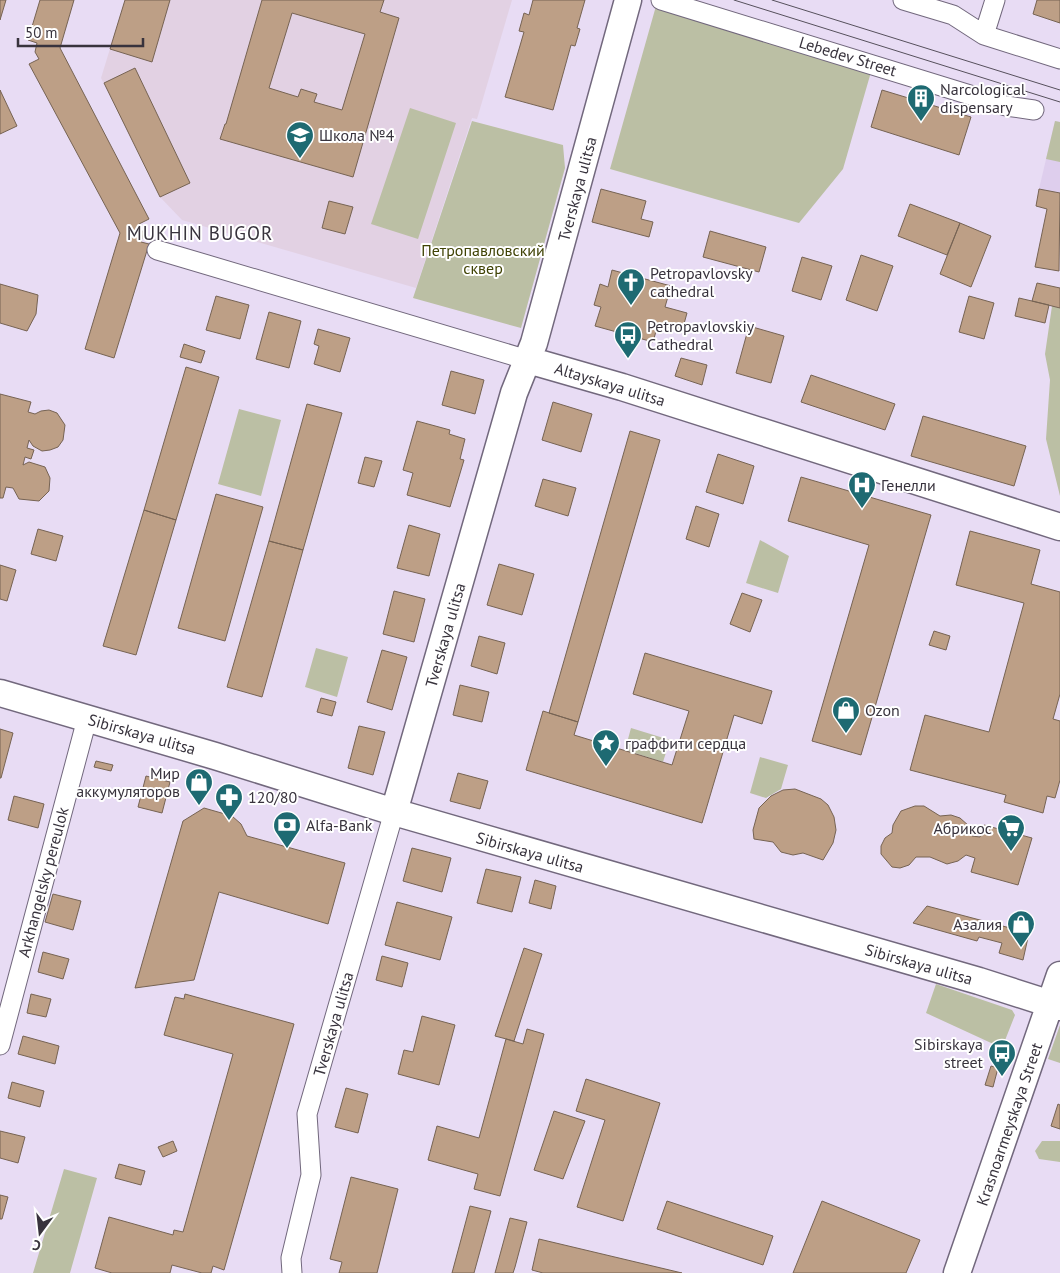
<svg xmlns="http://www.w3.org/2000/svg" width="1060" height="1273" font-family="'PT Sans',sans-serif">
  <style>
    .built { fill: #deceed }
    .education { fill: #e2d1e3 }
    .green { fill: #bbbfa4 }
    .building { fill: #bd9f86; stroke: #766353; fill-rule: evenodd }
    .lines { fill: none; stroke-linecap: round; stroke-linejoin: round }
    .street-casing { stroke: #72687d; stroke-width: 21 }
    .secondary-casing { stroke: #72687d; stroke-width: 29 }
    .street { stroke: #fff; stroke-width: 19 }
    .secondary { stroke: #fff; stroke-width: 26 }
    .tram { stroke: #56505c; stroke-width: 1 }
    .labels { text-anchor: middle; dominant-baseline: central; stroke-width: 4; stroke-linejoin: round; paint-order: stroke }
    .street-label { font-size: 16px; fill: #38333d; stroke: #fff }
    .poi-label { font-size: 16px; fill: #38333d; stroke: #fff; text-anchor: start }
    .park-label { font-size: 16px; fill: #404305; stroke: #fff }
    .quarter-label { font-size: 19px; letter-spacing: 1px; fill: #38333d; stroke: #fff }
  </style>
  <rect width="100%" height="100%" fill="#e8dcf4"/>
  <path class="built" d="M1055,121L1060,122V193L1039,189Z"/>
  <path class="education" d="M125,0H512L477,119L472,118L416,288L182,220L160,197L101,78Z"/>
  <path class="green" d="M656,6L871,72L843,169L799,223L610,169Z
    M410,108L456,123L418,239L371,224Z
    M472,121L563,145L565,168L521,328L413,298Z
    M1055,121L1060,122V162L1046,159Z
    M1052,306L1060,308V496L1046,439L1050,380L1045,354Z
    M239,409L281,420L261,496L218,484Z
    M760,540L789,556L778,593L746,583Z
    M316,648L348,657L337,697L305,687Z
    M631,728L670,740L663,762L625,750Z
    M760,757L788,765L781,789L766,798L750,793Z
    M936,984L1012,1010L1015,1015L1002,1048L926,1013Z
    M1060,1025V1063L1048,1059Z
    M1042,1141H1060V1162L1039,1159L1035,1151Z
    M64,1169L97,1178L70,1273H33Z"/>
  <path class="building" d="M0,0H6L0,20Z
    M40,0H74L60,48L149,219L139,224L143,233L141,242L149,244L114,358L85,349L120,233L29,64L39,59L35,52L37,43L28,40Z
    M125,0H170L152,62L110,49Z
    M262,0H384L380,12L399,18L353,177L220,139L225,124H226ZM292,13L365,34L342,110L314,102L317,94L301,89L298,97L269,88Z
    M533,0H585L577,28L580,29L575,46L571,45L553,110L505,97L524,32L519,31L524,13L529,15Z
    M1037,0H1060V23L1033,14Z
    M135,68L190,183L160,197L104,83Z
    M0,90L17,126L0,134Z
    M882,90L971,117L959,155L871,127Z
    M601,189L646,201L641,219L653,222L649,237L592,222Z
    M1039,189L1060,193L1059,271L1035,267L1047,209L1036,206Z
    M329,201L353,207L345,234L322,228Z
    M910,204L960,223L947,255L898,236Z
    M960,223L991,236L971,287L940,274Z
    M710,231L766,247L759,272L703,257Z
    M861,255L893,266L877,311L846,300Z
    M802,257L832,266L821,300L792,291Z
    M612,270L671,286L665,307L687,313L682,331L658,324L653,342L595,326L601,307L594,305L600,284L608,287Z
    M1037,283L1060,288V308L1032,301Z
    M0,284L38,295L36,314L27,331L0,323Z
    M216,296L249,305L240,339L206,330Z
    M969,296L994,303L984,339L959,332Z
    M1019,298L1049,305L1045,323L1015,316Z
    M269,312L301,321L289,368L256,359Z
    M749,326L784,336L771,383L736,373Z
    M318,329L350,338L340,372L314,364L319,346L314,344Z
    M184,344L205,351L201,363L180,357Z
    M681,358L707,365L702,385L675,376Z
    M186,367L219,377L176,520L144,510Z
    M451,371L484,380L475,414L442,405Z
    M811,375L895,404L885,430L801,402Z
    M0,394L31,402L28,412L35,414L41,411L49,410L57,413L65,425L63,440L58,447L50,450L42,451L33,446L29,440L27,448L34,450L31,459L25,457L23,465L29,462L45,467L50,478L49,491L39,501L19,499L13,488L6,487L3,498H0Z
    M553,402L592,414L581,452L542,440Z
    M307,404L342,413L303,550L269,541Z
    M923,416L1026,446L1014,486L911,456Z
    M417,421L450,430L449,434L465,439L460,459L464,460L450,507L407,495L413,473L403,470Z
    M630,431L660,440L578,722L549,713Z
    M718,454L754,466L743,504L706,492Z
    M365,457L382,461L374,487L358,483Z
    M801,477L931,515L861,755L812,741L869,545L788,521Z
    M543,479L576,488L568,516L535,506Z
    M216,494L263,507L225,641L178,628Z
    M696,506L719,514L709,547L686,539Z
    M144,510L176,520L136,655L103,646Z
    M409,525L440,534L429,576L397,568Z
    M38,529L63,536L56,561L31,554Z
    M970,531L1040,550L1031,584L1060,592V694L1053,719L1060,721V780L1055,798L1047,796L1043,813L1004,802L1006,795L910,770L925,715L989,732L1024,603L956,585Z
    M269,541L303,550L262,697L227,687Z
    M499,564L534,574L522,615L487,605Z
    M0,565L16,570L7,601L0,599Z
    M394,591L425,599L414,642L383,634Z
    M742,593L762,600L750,632L730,624Z
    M934,631L950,636L946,650L929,645Z
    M479,636L505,643L497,674L471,666Z
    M382,650L407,657L392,710L367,702Z
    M645,653L772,691L762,724L734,715L702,823L526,770L543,711L578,722L574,735L672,765L689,711L633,694Z
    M460,685L489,692L482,722L453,715Z
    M321,698L336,702L332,716L317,712Z
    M359,726L385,732L373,775L348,768Z
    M0,729L13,733L1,778H0Z
    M96,761L113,765L111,771L94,767Z
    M458,773L488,781L480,809L450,801Z
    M146,776L170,782L162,813L138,807Z
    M795,789L821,799L828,805L834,817L836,830L833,843L823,860L803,853L793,855L781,852L773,842L754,839L753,830L759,808L771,796L783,790Z
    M14,796L44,804L38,828L8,820Z
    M915,806H924L940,816L951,815L960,818L969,826L972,836L980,837L984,825L1032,838L1018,885L971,872L975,858L966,855L958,861L947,864L930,857H916L909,865L900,868L892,867L881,854V846L885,838L892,833L893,825L901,811Z
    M204,808L232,816L241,824L247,836L345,863L328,924L219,892L194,980L135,988L183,821Z
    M412,848L451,858L442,892L403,881Z
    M486,869L521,877L512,912L477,903Z
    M535,880L556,886L551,909L529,903Z
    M53,894L81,901L73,930L45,922Z
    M397,902L452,917L440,960L385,945Z
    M927,906L1029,933L1023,960L999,953L1002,943L979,937L977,941L913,923Z
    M524,948L542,954L514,1041L495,1036Z
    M43,952L69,959L63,979L38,972Z
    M382,956L408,963L402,987L376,980Z
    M31,994L51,999L46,1017L27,1013Z
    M185,994L294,1024L224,1270L213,1266L211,1273H202L172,1265L170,1273H112L95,1268L109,1217L173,1235L174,1230L183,1232L233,1054L164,1035L175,997L184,999Z
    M422,1016L455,1025L439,1085L398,1074L404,1050L413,1052Z
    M527,1029L544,1034L500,1196L474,1189L478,1174L428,1160L437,1126L479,1138L506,1039L523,1044Z
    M23,1036L59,1046L55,1064L18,1054Z
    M991,1066L998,1068L993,1087L985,1085Z
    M586,1079L660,1103L623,1221L577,1207L605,1120L576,1111Z
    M12,1082L44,1091L40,1107L8,1098Z
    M346,1088L368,1094L358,1133L335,1127Z
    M1058,1104L1060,1105V1129L1051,1126Z
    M554,1111L585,1121L563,1179L534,1170Z
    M0,1131L25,1137L18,1163L0,1158Z
    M173,1141L177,1151L163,1157L158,1147Z
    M119,1164L145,1171L141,1185L115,1178Z
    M351,1177L398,1189L377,1273H339L342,1262L330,1259Z
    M0,1195L8,1197L2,1219H0Z
    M667,1201L773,1236L763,1265L657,1229Z
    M822,1201L920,1240L906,1273H793Z
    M470,1206L491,1211L474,1273H452Z
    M510,1218L527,1222L515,1267L513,1273H495Z
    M539,1239L682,1273H543L532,1270Z"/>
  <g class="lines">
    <g class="street-casing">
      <path id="street" d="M661,0L1006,106L1034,110
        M903,0L953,15L984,35L1060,59
        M984,35L995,0
        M157,250L528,360
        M0,1045L87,719
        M292,1273L291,1258L311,1175L307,1114L394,812"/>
    </g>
    <g class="secondary-casing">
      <path id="secondary" d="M528,360L622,387L1060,527
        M0,693L215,756L394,812L979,981L1060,1007
        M394,812L514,393L534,343L628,0
        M957,1273L1060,975"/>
    </g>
    <use href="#street" class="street"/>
    <use href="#secondary" class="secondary"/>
    <path class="tram" d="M734,0L1060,102
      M772,0L1060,90"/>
  </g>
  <defs>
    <g id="building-pin" transform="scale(1.4375)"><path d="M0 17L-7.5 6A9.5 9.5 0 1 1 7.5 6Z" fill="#1e6a72" stroke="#fff"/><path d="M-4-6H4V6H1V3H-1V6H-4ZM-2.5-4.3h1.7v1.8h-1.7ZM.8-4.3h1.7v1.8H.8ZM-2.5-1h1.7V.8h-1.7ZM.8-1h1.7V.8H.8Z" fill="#fff"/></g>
    <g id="school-pin" transform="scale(1.4375)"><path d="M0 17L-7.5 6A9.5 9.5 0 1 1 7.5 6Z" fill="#1e6a72" stroke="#fff"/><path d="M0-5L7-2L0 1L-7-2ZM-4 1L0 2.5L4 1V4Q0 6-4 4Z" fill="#fff"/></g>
    <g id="church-pin" transform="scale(1.4375)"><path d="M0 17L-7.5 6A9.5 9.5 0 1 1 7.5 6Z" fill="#1e6a72" stroke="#fff"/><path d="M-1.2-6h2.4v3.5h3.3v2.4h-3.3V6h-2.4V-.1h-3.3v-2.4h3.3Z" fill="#fff"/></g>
    <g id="bus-pin" transform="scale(1.4375)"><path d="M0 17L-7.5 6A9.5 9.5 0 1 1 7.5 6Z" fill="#1e6a72" stroke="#fff"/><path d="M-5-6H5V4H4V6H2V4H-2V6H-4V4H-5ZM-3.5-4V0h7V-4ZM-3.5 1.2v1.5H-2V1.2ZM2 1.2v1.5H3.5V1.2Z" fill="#fff"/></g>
    <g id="hospital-pin" transform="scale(1.4375)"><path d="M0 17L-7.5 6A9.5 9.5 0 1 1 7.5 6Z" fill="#1e6a72" stroke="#fff"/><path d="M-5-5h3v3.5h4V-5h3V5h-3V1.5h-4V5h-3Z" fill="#fff"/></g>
    <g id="shop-pin" transform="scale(1.4375)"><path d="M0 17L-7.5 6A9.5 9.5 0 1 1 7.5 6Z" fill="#1e6a72" stroke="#fff"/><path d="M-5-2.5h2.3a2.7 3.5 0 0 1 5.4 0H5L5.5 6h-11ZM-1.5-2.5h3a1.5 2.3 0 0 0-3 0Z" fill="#fff"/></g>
    <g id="sight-pin" transform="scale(1.4375)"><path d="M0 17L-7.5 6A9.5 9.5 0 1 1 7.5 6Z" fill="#1e6a72" stroke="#fff"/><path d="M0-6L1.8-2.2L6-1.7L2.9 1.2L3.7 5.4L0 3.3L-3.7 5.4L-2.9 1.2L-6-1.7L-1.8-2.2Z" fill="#fff"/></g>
    <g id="pharmacy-pin" transform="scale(1.4375)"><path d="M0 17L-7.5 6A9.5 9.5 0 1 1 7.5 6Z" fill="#1e6a72" stroke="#fff"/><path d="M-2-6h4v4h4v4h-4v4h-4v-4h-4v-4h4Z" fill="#fff"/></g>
    <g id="bank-pin" transform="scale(1.4375)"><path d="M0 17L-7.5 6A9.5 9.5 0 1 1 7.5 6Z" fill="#1e6a72" stroke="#fff"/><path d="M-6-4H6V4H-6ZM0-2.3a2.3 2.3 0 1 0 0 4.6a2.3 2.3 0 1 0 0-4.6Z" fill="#fff"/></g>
    <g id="supermarket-pin" transform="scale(1.4375)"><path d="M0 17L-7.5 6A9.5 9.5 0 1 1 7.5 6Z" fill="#1e6a72" stroke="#fff"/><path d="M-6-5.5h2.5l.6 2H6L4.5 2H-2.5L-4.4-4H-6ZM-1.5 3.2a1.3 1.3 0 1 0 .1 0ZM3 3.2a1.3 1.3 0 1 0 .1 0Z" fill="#fff"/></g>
  </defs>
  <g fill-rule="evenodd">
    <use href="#building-pin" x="921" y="98"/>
    <use href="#school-pin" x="300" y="135"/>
    <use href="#church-pin" x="631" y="282"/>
    <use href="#bus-pin" x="628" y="335"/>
    <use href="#hospital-pin" x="862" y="485"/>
    <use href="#shop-pin" x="846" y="710"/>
    <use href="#sight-pin" x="606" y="743"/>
    <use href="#shop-pin" x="199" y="782"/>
    <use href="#pharmacy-pin" x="229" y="797"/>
    <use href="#bank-pin" x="287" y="825"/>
    <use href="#supermarket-pin" x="1011" y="828"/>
    <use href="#shop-pin" x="1021" y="924"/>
    <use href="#bus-pin" x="1002" y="1053"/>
  </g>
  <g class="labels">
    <g class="street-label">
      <text transform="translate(848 56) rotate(17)">Lebedev Street</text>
      <text transform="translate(577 189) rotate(-75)">Tverskaya ulitsa</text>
      <text transform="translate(610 384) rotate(17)">Altayskaya ulitsa</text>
      <text transform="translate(445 635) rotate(-74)">Tverskaya ulitsa</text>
      <text transform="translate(142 734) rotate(16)">Sibirskaya ulitsa</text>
      <text transform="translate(530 852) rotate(16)">Sibirskaya ulitsa</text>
      <text transform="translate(43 882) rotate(-75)">Arkhangelsky pereulok</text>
      <text transform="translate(919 964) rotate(16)">Sibirskaya ulitsa</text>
      <text transform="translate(333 1024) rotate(-74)">Tverskaya ulitsa</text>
      <text transform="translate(1009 1124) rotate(-71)">Krasnoarmeyskaya Street</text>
    </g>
    <g class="poi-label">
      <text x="940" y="89">Narcological<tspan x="940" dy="18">dispensary</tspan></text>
      <text x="319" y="135">Школа №4</text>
      <text x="650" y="273">Petropavlovsky<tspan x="650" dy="18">cathedral</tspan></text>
      <text x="647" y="326">Petropavlovskiy<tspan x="647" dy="18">Сathedral</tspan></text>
      <text x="881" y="485">Генелли</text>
      <text x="865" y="710">Ozon</text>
      <text x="625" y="743">граффити сердца</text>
      <text x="180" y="773" text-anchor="end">Мир<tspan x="180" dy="18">аккумуляторов</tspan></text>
      <text x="248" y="797">120/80</text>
      <text x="306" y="825">Alfa-Bank</text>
      <text x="992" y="828" text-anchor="end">Абрикос</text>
      <text x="1002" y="924" text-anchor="end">Азалия</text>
      <text x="983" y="1044" text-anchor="end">Sibirskaya<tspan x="983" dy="18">street</tspan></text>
    </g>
    <g class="park-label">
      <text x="483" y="250">Петропавловский<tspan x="483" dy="18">сквер</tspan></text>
    </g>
    <g class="quarter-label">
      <text x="200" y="233">MUKHIN BUGOR</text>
    </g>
  </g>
  <g transform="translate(40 1233) rotate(195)" stroke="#ffffff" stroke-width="4" paint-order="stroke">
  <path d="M0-4L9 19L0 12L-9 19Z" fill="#38333d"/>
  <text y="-8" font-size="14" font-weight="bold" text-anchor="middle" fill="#38333d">С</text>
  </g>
  <path d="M18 38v8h125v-8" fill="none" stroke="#38333d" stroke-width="2.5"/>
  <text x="25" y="38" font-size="15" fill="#38333d" stroke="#ffffff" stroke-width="4" paint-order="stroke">50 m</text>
</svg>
